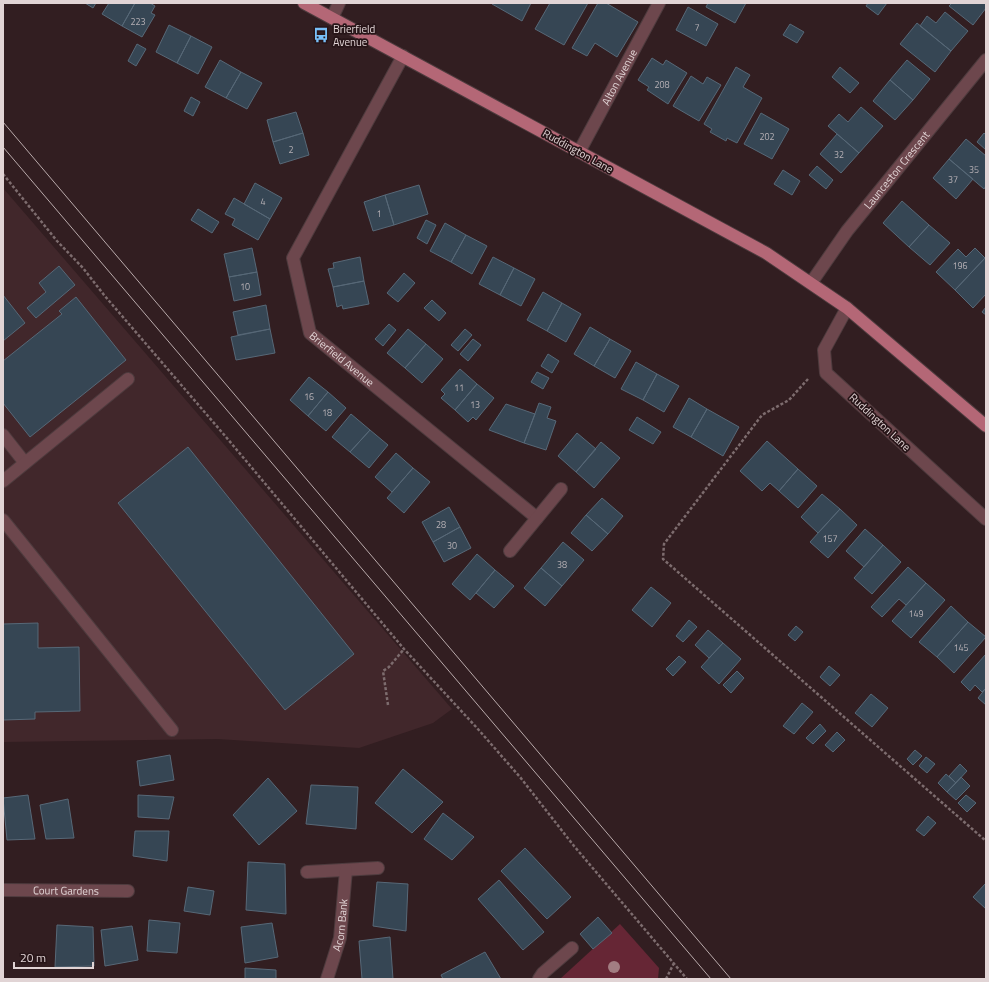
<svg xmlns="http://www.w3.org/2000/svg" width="989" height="982" font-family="'Titillium Web',sans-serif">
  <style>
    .built { fill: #41272b }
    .green { fill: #662635 }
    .building { fill: #364654; stroke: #576877 }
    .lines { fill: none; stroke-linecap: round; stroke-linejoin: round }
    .minor-casing { stroke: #4e3b3e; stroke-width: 14 }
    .major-casing { stroke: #4e3b3e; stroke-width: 14 }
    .path { stroke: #7d6c6e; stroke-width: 2.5; stroke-dasharray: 3 2; stroke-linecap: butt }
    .minor { stroke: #6d474d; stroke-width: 12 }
    .major { stroke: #b46776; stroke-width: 12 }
    .tram { stroke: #b9aaab; stroke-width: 1 }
    .tree { fill: #a27d82 }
    .labels { text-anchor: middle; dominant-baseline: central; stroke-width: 3.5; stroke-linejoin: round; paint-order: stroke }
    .number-label { font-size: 9px; fill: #b6b0b5 }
    .poi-label { font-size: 11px; fill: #e1d4d5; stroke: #271518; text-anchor: start }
    .street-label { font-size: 11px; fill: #e1d4d5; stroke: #271518 }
  </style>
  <rect width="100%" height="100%" fill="#321e21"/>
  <path class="built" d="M3,188L452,709L433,723L359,748L218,739L3,742Z"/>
  <path class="green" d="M620,924L659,968L658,979H560Z"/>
  <path class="building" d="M85,3H96L93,8Z
    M109,3H135L122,26L102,14Z
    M135,3H150L155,6L151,13L155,15L142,37L122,26Z
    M492,3H531L522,21L492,4Z
    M550,3H588L564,45L535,29Z
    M598,3H606L638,22L617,57L595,43L587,56L572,48Z
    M708,3H746L735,23L706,7Z
    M868,3H887L878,15L866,6Z
    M952,3H986V8L973,25L949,6Z
    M688,7L718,24L706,46L676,30Z
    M945,12L968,31L951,51L920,26L927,16L936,23Z
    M917,23L951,51L935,72L900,44Z
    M790,24L804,32L797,43L783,35Z
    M169,25L191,36L177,63L156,52Z
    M191,36L212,47L198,74L177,63Z
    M137,44L146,49L136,66L128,61Z
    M652,58L663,65L666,60L687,73L668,104L647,90L649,87L638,80Z
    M220,60L241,72L226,98L205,87Z
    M907,60L930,79L913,100L890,80Z
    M736,67L750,75L743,87L762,98L737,143L727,138L726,141L710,132L712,129L704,124Z
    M840,67L859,83L850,93L832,77Z
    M241,72L262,83L247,109L226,98Z
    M691,76L703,84L707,77L721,85L699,121L673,106Z
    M890,80L913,100L895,120L873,101Z
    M191,97L200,102L193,116L184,111Z
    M861,107L883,126L859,153L828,126L839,114L848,122Z
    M296,112L303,133L273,142L267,120Z
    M761,113L789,129L772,159L744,144Z
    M303,133L309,155L280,164L273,142Z
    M984,133L986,135V150L977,142Z
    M837,134L859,153L841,173L820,154Z
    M966,139L986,156V186L984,189L949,159Z
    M949,159L973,179L956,199L933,178Z
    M817,166L833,180L826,189L809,175Z
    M783,170L800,181L792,195L774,184Z
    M255,183L282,198L270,219L244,204Z
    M419,185L428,214L394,225L385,195Z
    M385,195L394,225L373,231L364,202Z
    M234,198L270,219L258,240L232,225L235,219L225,214Z
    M902,201L929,225L909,247L883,223Z
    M198,209L219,222L212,233L191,220Z
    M426,220L436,225L427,244L417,238Z
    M445,223L466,235L451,262L430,251Z
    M929,225L950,243L930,265L909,247Z
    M466,235L487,246L472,274L451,262Z
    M252,248L257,272L229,277L224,254Z
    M975,248L985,258L955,290L936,272L958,249L966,257Z
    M360,257L364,281L333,287L328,269L334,268L333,263Z
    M493,257L514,268L500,295L479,284Z
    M986,257V294L973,308L955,290Z
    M59,266L75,285L36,318L27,308L46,292L39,283Z
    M514,268L535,279L521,306L500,295Z
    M257,272L261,295L234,301L229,277Z
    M404,273L415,283L398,302L387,293Z
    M364,281L369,304L343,309L342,305L337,307L333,287Z
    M543,292L562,303L547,331L527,320Z
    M3,295L25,323L3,341Z
    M76,297L126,360L30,437L3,403V361L62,314L59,311Z
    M432,300L446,313L439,321L424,308Z
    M562,303L581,314L566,342L547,331Z
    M266,305L270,329L238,335L233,312Z
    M986,307V315L982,312Z
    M389,324L396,330L383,346L375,339Z
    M590,327L610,339L594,366L574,354Z
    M270,329L275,353L236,360L231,337Z
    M408,329L426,344L405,368L387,353Z
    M465,329L472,335L458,351L451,345Z
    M473,339L481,345L468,361L460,354Z
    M610,339L631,351L615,378L594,366Z
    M426,344L443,359L422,383L405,368Z
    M548,354L559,361L552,373L541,366Z
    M636,362L657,374L643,400L621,389Z
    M460,369L477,384L455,410L441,398L445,394L441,390Z
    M537,372L549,378L543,389L531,382Z
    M657,374L679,386L664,412L643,400Z
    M309,377L328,392L308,416L290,400Z
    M477,384L494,398L476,420L473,417L468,422L455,410Z
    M328,392L346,408L326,431L308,416Z
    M689,398L707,409L691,437L673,427Z
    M539,403L551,407L547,418L556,421L546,450L524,443Z
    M506,404L535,414L524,443L489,430Z
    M707,409L739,427L723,456L691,437Z
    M351,414L370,430L350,452L332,437Z
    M637,417L661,432L653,444L629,430Z
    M370,430L388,445L369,468L350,452Z
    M577,433L596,449L576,472L558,456Z
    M767,441L798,469L779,491L770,483L762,491L740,471Z
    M601,442L620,458L594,488L576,472Z
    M188,447L354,654L285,710L118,503Z
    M396,453L413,468L392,492L375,477Z
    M413,468L430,482L404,513L387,498Z
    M798,469L817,486L798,508L779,491Z
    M822,494L840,509L818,533L801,517Z
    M602,498L623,516L608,534L586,515Z
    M449,507L460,527L433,542L422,522Z
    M840,509L857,525L828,558L810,542Z
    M586,515L608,534L592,551L571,533Z
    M460,527L471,548L444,562L433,542Z
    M865,529L883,545L864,567L846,551Z
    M563,542L584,560L562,586L541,568Z
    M883,545L901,562L872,594L854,578Z
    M477,554L495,570L470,600L452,584Z
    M908,567L926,583L906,605L899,599L882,617L871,607Z
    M541,568L562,586L545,606L524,588Z
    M495,570L514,586L494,608L476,593Z
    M926,583L945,600L911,638L892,621Z
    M651,587L671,603L652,627L632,610Z
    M951,606L968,622L937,657L919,642Z
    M689,620L697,627L683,642L676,636Z
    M968,622L986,637L954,673L937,657Z
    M38,623V648L79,647L80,711L35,712V719L3,720V624Z
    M796,626L803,632L795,641L788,635Z
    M708,630L723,643L709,658L695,645Z
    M723,643L741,659L719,684L701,667Z
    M986,654V688L982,692L975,685L970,691L961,682Z
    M679,656L686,662L673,676L666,669Z
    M829,666L840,675L830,686L820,677Z
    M737,671L744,678L731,693L723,685Z
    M986,688V705L978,698Z
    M871,694L888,708L872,727L855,713Z
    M802,703L813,712L794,734L783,726Z
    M820,724L826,731L813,744L806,738Z
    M837,732L845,740L833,752L825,745Z
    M915,750L922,756L913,765L907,759Z
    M170,755L174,780L140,786L137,761Z
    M926,757L935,764L927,773L919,766Z
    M960,764L967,771L956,783L949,776Z
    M403,769L443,802L412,833L375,803Z
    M946,774L956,783L947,792L938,783Z
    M961,777L970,786L956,800L947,792Z
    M268,778L297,811L259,845L233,815Z
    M311,785L358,787L356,829L306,824Z
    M28,795L35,839L7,840L3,798Z
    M138,795L174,797L169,819L138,817Z
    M966,795L976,803L967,812L958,803Z
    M68,799L74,838L46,839L40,805Z
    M443,813L474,837L452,860L424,839Z
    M928,816L936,823L924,836L916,830Z
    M135,831H169L167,861L133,856Z
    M525,848L571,897L547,919L501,871Z
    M248,862L285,864L286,914L246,910Z
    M499,880L544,932L523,950L478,899Z
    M377,882L408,884L406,931L373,926Z
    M986,883V909L973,897Z
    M188,887L214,891L210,915L184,911Z
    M598,917L612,933L593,949L580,934Z
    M149,920L180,923L177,953L147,951Z
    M272,923L278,957L245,963L241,927Z
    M57,925L93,927L94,966L55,967Z
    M132,926L138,960L105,966L101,930Z
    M390,937L393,979H362L359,941Z
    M485,952L501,979H443L441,975Z
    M245,968L276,970V979H245Z"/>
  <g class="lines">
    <g class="minor-casing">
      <g id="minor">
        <path d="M332,18L339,3"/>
        <path id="s1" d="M403,56L293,258L310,333L537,518"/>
        <path id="s2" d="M579,152L659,3"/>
        <path id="s3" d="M811,283L847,231L986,60"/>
        <path d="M847,308L824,350L826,373L986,519"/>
        <path d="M3,435L25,463"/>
        <path d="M3,481L128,379"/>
        <path d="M3,520L172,730"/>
        <path d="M510,551L561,489"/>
        <path d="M307,872L378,868"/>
        <path id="s4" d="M3,890L128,891"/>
        <path id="s5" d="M327,979L340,938L346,870"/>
        <path d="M539,979L543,973L572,948"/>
      </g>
    </g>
    <g class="major-casing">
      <path id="major" d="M304,3L766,253L847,308L986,426"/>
    </g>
    <path class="path" d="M3,174L57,241L83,268L104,295L226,437L404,649L477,728L520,777L574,846L687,979
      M808,379L789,400L762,415L664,544L663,559L986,841
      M388,705L383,671L389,667L404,649
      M666,979L674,963"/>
    <use href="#minor" class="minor"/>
    <use href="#major" class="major"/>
    <path class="tram" d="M3,122L731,979
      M3,147L711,979"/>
  </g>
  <circle class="tree" cx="614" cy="967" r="6"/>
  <defs>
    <g id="bus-bare" transform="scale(1.2)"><path d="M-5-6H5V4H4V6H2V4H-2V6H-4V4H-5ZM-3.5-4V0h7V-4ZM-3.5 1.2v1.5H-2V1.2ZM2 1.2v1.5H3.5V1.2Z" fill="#78bff8" stroke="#271518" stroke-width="2.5" paint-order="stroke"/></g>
  </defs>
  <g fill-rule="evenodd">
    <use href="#bus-bare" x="321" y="35"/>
  </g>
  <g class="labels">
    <g class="number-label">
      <text x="138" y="21">223</text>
      <text x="697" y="27">7</text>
      <text x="662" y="84">208</text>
      <text x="767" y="136">202</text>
      <text x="291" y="149">2</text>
      <text x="839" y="154">32</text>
      <text x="974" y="169">35</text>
      <text x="953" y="179">37</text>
      <text x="263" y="201">4</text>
      <text x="379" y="213">1</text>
      <text x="960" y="265">196</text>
      <text x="245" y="286">10</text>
      <text x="459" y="387">11</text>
      <text x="309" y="396">16</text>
      <text x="475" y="404">13</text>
      <text x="327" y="412">18</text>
      <text x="441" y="524">28</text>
      <text x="830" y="538">157</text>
      <text x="452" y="545">30</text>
      <text x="562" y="564">38</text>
      <text x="916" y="613">149</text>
      <text x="961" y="647">145</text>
    </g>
    <g class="poi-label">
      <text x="333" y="29">Brierfield<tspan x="333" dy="13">Avenue</tspan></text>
    </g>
    <g class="street-label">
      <text stroke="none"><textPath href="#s2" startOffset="85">Alton Avenue</textPath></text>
      <text transform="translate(578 151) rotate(29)">Ruddington Lane</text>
      <text stroke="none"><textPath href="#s3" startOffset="142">Launceston Crescent</textPath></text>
      <text stroke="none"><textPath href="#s1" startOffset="348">Brierfield Avenue</textPath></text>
      <text transform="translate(880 422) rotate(43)">Ruddington Lane</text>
      <text stroke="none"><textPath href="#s4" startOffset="63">Court Gardens</textPath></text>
      <text stroke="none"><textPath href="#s5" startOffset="56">Acorn Bank</textPath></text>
    </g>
  </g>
  <rect width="989" height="982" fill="none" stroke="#e1d4d5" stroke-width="8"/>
  <path d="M14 962v6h79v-6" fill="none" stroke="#e1d4d5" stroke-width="2"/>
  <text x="20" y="962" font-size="12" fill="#e1d4d5" stroke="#271518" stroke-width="3" paint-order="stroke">20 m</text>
</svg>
